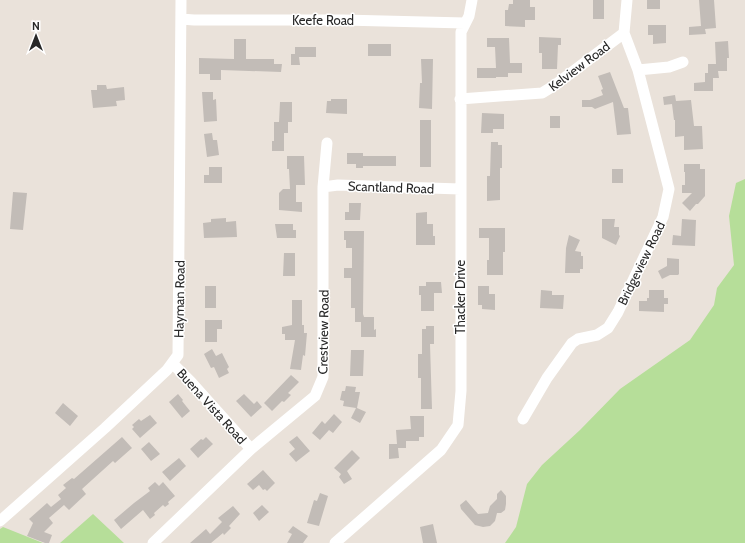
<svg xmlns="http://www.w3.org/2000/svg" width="745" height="543" font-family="Cabin,sans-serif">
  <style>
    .green { fill: #b6de99 }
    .building { fill: #c2bcb7 }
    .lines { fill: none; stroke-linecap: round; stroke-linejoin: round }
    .minor { stroke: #fff; stroke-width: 11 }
    .labels { text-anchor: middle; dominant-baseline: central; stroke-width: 3; stroke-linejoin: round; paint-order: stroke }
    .street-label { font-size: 13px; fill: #282828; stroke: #fff }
  </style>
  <rect width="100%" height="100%" fill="#eae2da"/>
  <path class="green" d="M745,179V543H505L516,527L527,484L542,465L580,430L620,389L690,340L714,305L717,288L734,265L729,216L736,183Z
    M93,514L124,543H60Z
    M3,527L43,543H0V529Z"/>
  <path class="building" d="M513,0H530V7H535V20H525V27L505,26V10H508L509,4H513Z
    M593,0H604V19H593Z
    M647,0H660V9H647Z
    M699,0H714L716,28L705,29L706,34L689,35V27L701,26Z
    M648,25H666V43L653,44V35H648Z
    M539,37L561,38V45H558L557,69H542V53H539Z
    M487,38H509L510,63H522V73H508V77H496V78H477V68H496L495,47H487Z
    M234,39H246V59H274V64H282L281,72L221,70V80H210V74H199V58L234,59Z
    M728,41L729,58H727V71H718L719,78H713V91H694V83L705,82V73H708V64H716L715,42Z
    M368,44H391V56H368Z
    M295,47H316V57H299L300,65H291V54H295Z
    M421,59H433L432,109L419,108L420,83H422Z
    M610,72L624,108H628L631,134L617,135L613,102L595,109L592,107H582V100H590L603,95L601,90L603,89L598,76Z
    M97,85H106L107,89L124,87L125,100L116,101L117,106L93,108L91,90H97Z
    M202,92H213V100L216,99L217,121L204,122Z
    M675,95L676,101L691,100L694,126H702L703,149L684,150V136L675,137V120H674L672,104L664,105L663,97Z
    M331,99H347V114L326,113L327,101H331Z
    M280,102H292V122H288V133H284V151H272V141H274V122H279Z
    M482,113L504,114V129H493V133H481Z
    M550,116H560V128H550Z
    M420,120H431V167H420Z
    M212,133L213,140H217L219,155L207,157L204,134Z
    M491,142H498V145H502V168H500V200L487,201V176H490Z
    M347,153H363V156H396V166H363V168H356V164H347Z
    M287,156H304L305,185H296V202H302V212L279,210V193L283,189H290L289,169H287Z
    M684,164H700V169H705V196L698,204H696L690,211L682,203L692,193H682V185H685V172H684Z
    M209,167H222V183H204V175H209Z
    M612,169H623V183H612Z
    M13,192L27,193L23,230L10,229Z
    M349,203H361L360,220H345V212H349Z
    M427,212V224H433V236H435V245H416V213Z
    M226,218V222L236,221L237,237L204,238L203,223L211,222V219Z
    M602,219H615L614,227H619V235L620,236L616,245L602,238Z
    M682,219L696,220L695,246L672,245L673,235L681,236Z
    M275,224H293V230H296V238H277Z
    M479,228H505V252H503V275H487V260H489V238H479Z
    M344,231H364L363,314L364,317H374V330L376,329V337H361V322H355V308H351V278H344V268H352V248H346V240H344Z
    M569,235L580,240L575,251L581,252V256H583V269H580V273H565L566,248Z
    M284,253H295V276H283Z
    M667,258L679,259V274L678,275H670L662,279L658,271L667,266Z
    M426,282H441L442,293H434V311H421V295H419V286H426Z
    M205,286H216V308H205Z
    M478,286H489V294H495V310L482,309V305H478Z
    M541,290L552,291V295H564L563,309L540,308Z
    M649,290H664V298H668V304H664V312L639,311V301H647V298H649Z
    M292,300H302V325H304V333H307L305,356L303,355L301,370L290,369L295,340H285V334H282V327L292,325Z
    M205,320H222V329H217V342H205Z
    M426,326H434V344H430L432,409H421V378H418V354H422V329H426Z
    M212,349L216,356L222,353L229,367L227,369L229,373L219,378L214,367L211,368L204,354Z
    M351,350H364L363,376H350Z
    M291,375L299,382L288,393L291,395L284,402L282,401L272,411L264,403Z
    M346,386L356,387L355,392H360L357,408L366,412L360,423L351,418L356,408L343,406L344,401L340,400L342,391H345Z
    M178,394L183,400L182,401L190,411L182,418L169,402Z
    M244,394L254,404L257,401L262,407L251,417L236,401Z
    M63,403L78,416L70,426L55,413Z
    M334,414L342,422L333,433L329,430L320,440L312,433L322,421L325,424Z
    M150,415L157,423L140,438L132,429L134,427L132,425L139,419L141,421Z
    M410,416H424V437H419V441H406V448H398L399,458L389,459V444H397L396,430L411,429Z
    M297,436L310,451L296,462L289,454L295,449L289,442Z
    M122,437L132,448L115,463L113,461L82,489L86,494L69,510L64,505L49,518L53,523L44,532L52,535L49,543H45L27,536L33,523L29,519L47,503L51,507L61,499L58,495L66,488L63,485L72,478L74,479Z
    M206,437L213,444L198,458L190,449L201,439L203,440Z
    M149,442L160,454L151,461L141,449Z
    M352,450L360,458L347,471L352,479L344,484L339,477L341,474L334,468Z
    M179,458L186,466L170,481L162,472Z
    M263,470L275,483L267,491L265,489L263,490L259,485L253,490L247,484Z
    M155,482L159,486L163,482L175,496L168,502L169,504L165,507L163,505L154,513L155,515L150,519L143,510L121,529L114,520L134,503L150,491L148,488Z
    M501,490L506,496V504L505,510L501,513H497L495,521L490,526L483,527L475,525L461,509L460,505L466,500L478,514L488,513L490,506L497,499V494Z
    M320,493L328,496L319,526L307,523L314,500L317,501Z
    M262,505L269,512L259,521L253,513Z
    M233,506L240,514L229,526L231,528L224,535L223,533L211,543H190L206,529L210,534L222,522L218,518Z
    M433,524L437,543H423L420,527Z
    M293,526L308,536L303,543H287L292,534L288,532Z"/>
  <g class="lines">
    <path class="minor" d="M181,19L194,20H343L465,23
      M638,70L669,67L683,62
      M460,99L542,93L555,85L624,33
      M323,187L338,185L460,189
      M173,364L191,382L251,449
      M523,419L547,378L572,343L578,339L597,335L608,328L618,312L663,217L669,189L638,70L624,33L627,0
      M0,521L105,428L167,370L178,355L181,0
      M153,543L251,449L315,396L323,377V187L327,143
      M335,543L441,450L458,425L461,391V32L469,16L472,0"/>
  </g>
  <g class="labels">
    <g class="street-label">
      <text x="323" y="20">Keefe Road</text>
      <text transform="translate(579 66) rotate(-37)">Kelview Road</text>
      <text transform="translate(391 187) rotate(2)">Scantland Road</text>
      <text transform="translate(641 263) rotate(-64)">Bridgeview Road</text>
      <text transform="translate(460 297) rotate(-90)">Thacker Drive</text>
      <text transform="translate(179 299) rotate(-89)">Hayman Road</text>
      <text transform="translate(323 332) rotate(-89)">Crestview Road</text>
      <text transform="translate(212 406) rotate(48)">Buena Vista Road</text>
    </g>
  </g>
  <g transform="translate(36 36)" stroke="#ffffff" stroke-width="3" paint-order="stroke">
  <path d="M0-3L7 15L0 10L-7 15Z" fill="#282828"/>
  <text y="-6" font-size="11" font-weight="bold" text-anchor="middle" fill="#282828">N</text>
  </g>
</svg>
